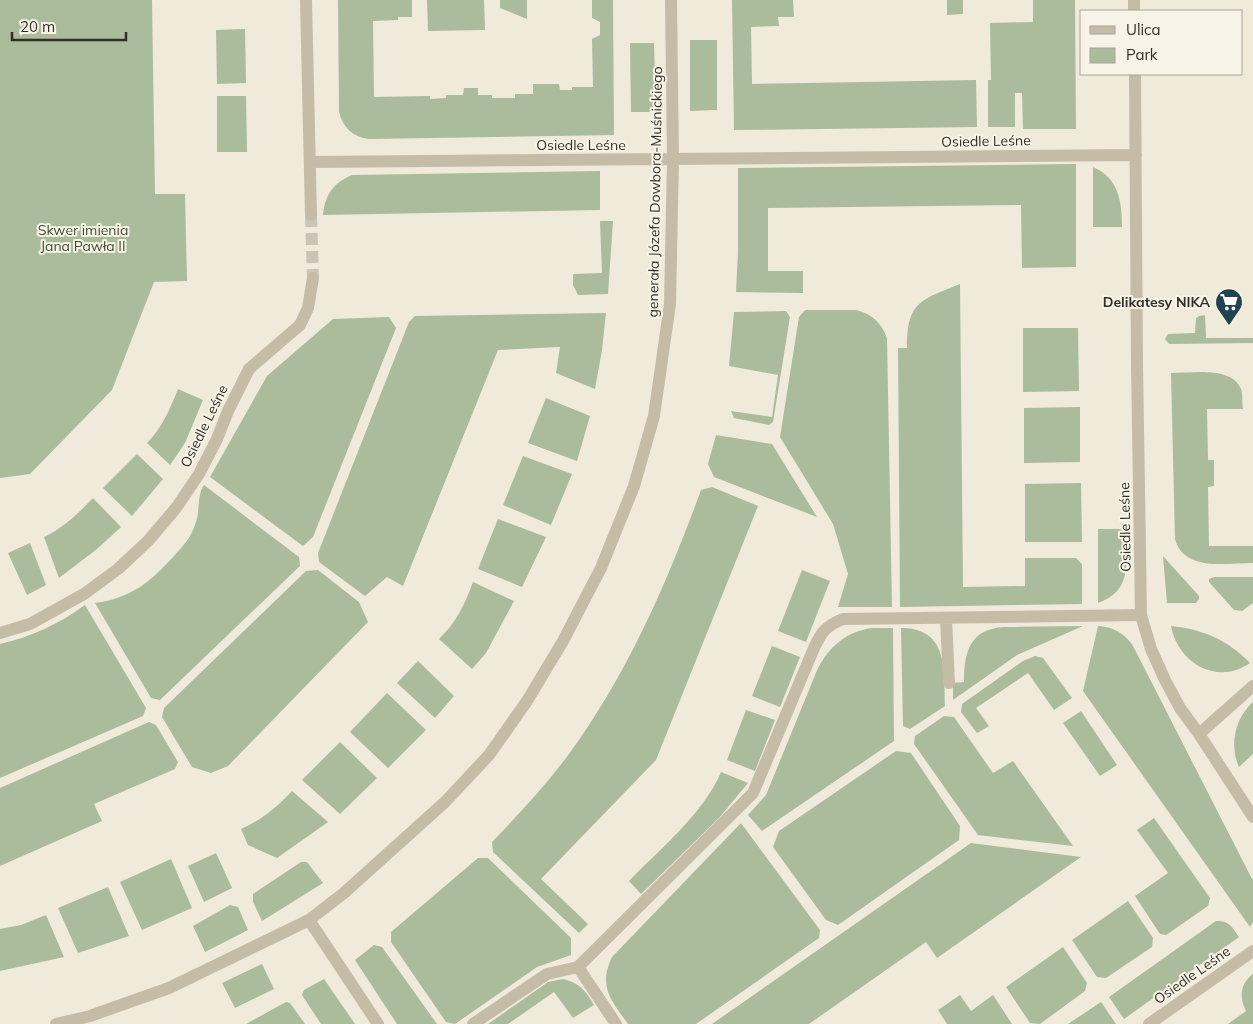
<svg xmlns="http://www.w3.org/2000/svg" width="1253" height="1024" font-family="Mulish,sans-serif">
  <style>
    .green { fill: #aabc9c }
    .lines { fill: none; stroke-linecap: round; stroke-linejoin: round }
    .street-tunnel { stroke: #c9c4b6; stroke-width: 12; stroke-dasharray: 12 6; stroke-linecap: butt }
    .lane { stroke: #c5bca8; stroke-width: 12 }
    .street { stroke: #c5bca8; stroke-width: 12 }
    .labels { text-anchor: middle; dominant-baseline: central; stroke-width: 4; stroke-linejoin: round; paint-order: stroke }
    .street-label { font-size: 14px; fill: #332e27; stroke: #f7f3e6 }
    .park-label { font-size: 14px; fill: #3b4e2e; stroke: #f7f3e6 }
    .poi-label { font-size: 14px; font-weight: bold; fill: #332e27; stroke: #f7f3e6; text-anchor: end }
  </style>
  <rect width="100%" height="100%" fill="#efeada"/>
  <path class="green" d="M0,0H152L155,194H185L187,281L154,282L112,390L30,474L0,478Z
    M338,0H412V17H398V20L373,21L374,97L430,96V99L446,98V95H463L464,88H478V95H492V98H515V94H533V84H559L560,90H572V87H593L592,39L600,35V22L592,18V0H613L614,135L369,139C353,137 343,128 339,112Z
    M427,0H484L485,30L428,31Z
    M500,0H527V19L500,8Z
    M732,0H793L794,17H778L779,26L751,27L752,84L976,80L977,127L734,130Z
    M947,0H963V14L947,15Z
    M1033,0H1075L1076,129H1023L1022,93H1015V127H988V80H991L990,23L1033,22Z
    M245,29L246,83L217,84L216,30Z
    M690,40H717V110L690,111Z
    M630,43H654L656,112H631Z
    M217,96H246L247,152H217Z
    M1076,164V267L1022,268L1021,205L768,208V271H803V293L736,292L738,252V168Z
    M1093,167C1119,178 1122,202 1122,227H1093Z
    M600,171V210L323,215C325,195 333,183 352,175Z
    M600,221H613L608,294L578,295L573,285V274L602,273Z
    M960,284L963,587L1025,586V558H1076L1082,564V604L900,607L898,348H907C907,301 921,300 960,284Z
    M805,310H856C872,314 881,322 887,338L892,607H838L848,574L833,524L780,437L799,317Z
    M786,311L790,317L773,422L769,425L734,418L731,411L772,417L778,375L729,366L734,312Z
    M606,313L602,350L595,389L556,373L560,347L498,350L403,586L387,577L365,596L319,562L318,553L409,322L415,316Z
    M1205,315L1206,338H1253V343L1169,344L1165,339L1168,334L1195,333L1196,318L1199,316Z
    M389,317L396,328L313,537L303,546L210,477L267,376L333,319Z
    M1023,328H1078L1079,391L1023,392Z
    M1171,373C1192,373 1232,366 1241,389C1243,395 1242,402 1243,409H1207L1208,460H1214V486L1208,487L1209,546H1253V563C1226,563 1184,572 1175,539Z
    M178,389L203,400L185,443L170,465L147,443C162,428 170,409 178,389Z
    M546,398L590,416L577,461L528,443Z
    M1080,407V462L1024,463V408Z
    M716,435L772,444L817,517L714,477L708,464Z
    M137,454L163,479L132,516L103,488Z
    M523,456L572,474L551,525L503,505Z
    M1081,483L1082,542H1025V484Z
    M204,485L299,557L300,566L160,700L151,698L95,603C131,598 149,583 173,557C184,545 191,538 196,522C200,511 197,494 204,485Z
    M712,487L758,506L656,760L541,879L588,924L579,933L493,852L492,842C519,814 546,785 569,754C628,673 667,583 701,490Z
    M93,498L121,527L97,549L59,578L44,537C63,528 78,514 93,498Z
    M498,519L546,537L522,587L478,569Z
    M1098,529H1126C1126,559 1134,591 1098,603Z
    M30,543L46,585L27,595L8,553Z
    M1163,556L1199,596V599L1196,603H1167Z
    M318,570L359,602L368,622L228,766L211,773L192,767L162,717L164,708L306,571Z
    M802,570L830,581L806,642L778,631Z
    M1214,577H1253V603L1242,611L1234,610L1209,582V579Z
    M473,582L514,601L486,653L472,669L439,639C456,623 465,604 473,582Z
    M85,605L146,708L143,716L0,778V644C31,637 59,624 85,605Z
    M1083,626L1017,655L953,700V683L964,682C964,652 970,629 1004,627Z
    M1098,626C1113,627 1122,632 1132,644L1251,877L1253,880V922L1250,927L1083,691Z
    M1171,626C1202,629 1228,640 1250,663C1217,686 1178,663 1171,626Z
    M872,628H893L894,741L762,831L748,815L766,795L818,668C830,646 846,632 872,628Z
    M901,628C949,628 944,671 945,706L910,729L903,726Z
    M772,646L800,657L780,707L752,696Z
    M1035,656L1043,658L1072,698L1054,710L1028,673L976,708L989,726L977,733L961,712L962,704L1023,661Z
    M418,661L454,696L435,718L397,683Z
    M387,693L426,730L388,768L350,732Z
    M1253,702V754L1239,767C1229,745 1235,718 1253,702Z
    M746,710L775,720L755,771L727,760Z
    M1081,711L1117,765L1100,776L1063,723Z
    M944,716L954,717L993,773L1013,761L1073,846L978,835L914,744L915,736Z
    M149,722L156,725L178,762L175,769L94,804L102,821L0,866V788Z
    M340,742L377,778L340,814L302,780Z
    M896,751L911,753L960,826L959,840L838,925L826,920L773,847L779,831Z
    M721,772L748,783L719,818L641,894L629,881C660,849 704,813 721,772Z
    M292,791L328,822L277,858L248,845L241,829C262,820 277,807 292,791Z
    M1154,818L1210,898L1208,906L1166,935L1160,934L1135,896L1168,873L1137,830Z
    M741,823L820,930L819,938L696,1024H628C611,1000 598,987 612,957Z
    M971,843L1081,857L937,958L926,942L809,1024H712Z
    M216,853L232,888L204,902L188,866Z
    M478,858H488L571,938V955L537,967L455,1024L446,1022L391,942V932Z
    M171,859L192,908L142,930L120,882Z
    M301,862H307L323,883L262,921L253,902V894Z
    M108,887L129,936L78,953L58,908Z
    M1128,901L1153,938L1152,947L1106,978L1097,977L1072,940Z
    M230,905L238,907L248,930L205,952L193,926Z
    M46,915L64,957L0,971V929L21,925Z
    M1216,921C1229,920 1233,928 1239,937L1124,1019L1109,997Z
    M374,945L382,947L437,1024H397L355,960Z
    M1063,947L1087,983L1085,991L1040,1024L1030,1023L1006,987Z
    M262,964L274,989L235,1008L222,983Z
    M1253,974V1024H1228L1246,1011C1239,998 1240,983 1253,974Z
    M324,979L355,1024H321L302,995L304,990Z
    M563,979C580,983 586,991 594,1005L573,1018L554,992L508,1024H488L548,982Z
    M960,995L971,1011L993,995L1012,1024H947L938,1010Z
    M286,1002L290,1003L305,1024H246Z
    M1101,1002L1116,1024H1068Z"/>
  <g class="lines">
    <path class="street-tunnel" d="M311,215L313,278"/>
    <path class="lane" d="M946,618L949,683
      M578,967L616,1024
      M473,1024L547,974L578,967L753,793L814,648C822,631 826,626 843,619L1141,615"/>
    <path class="street" d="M306,0L311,215
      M1134,0V11
      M1135,74L1137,364L1141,615L1151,649L1165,680L1180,708L1199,734L1253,817
      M310,162L1136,155
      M0,633L30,624L84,594L118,569L148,541L176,508L199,474L217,439L228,411L249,369L300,325L308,308L313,278
      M1199,734L1253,686
      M309,920L378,1024
      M56,1024L90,1016L169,988L309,920L344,893L445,802L489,755L527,701L563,641L601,568L634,486L654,416L670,304L673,159L671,0
      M1149,1024L1253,951"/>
  </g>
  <defs>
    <g id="supermarket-pin" transform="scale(1.4375)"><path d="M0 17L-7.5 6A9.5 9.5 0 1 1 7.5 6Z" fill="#214250" stroke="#f7f3e6"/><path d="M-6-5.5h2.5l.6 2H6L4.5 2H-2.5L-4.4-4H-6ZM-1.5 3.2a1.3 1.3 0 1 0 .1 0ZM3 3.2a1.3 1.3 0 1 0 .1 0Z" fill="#fff"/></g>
  </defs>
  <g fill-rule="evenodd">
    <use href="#supermarket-pin" x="1229" y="302"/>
  </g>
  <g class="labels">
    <g class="street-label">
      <text transform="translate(986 141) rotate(-1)">Osiedle Leśne</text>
      <text x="581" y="145">Osiedle Leśne</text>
      <text transform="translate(655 192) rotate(-89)">generała Józefa Dowbora-Muśnickiego</text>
      <text transform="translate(204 426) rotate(-64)">Osiedle Leśne</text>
      <text transform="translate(1125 527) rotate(-91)">Osiedle Leśne</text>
      <text transform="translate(1192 975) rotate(-35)">Osiedle Leśne</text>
    </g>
    <g class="park-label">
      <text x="83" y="230">Skwer imienia<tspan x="83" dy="16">Jana Pawła II</tspan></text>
    </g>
    <g class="poi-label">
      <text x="1210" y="302">Delikatesy NIKA</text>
    </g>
  </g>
  <rect x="1080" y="10" width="162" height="65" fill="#f7f3e6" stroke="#a9a49a"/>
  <rect x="1090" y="26" width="25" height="8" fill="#c5bca8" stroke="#a9a49a"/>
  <text x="1126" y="35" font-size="15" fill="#332e27">Ulica</text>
  <rect x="1090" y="48" width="25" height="15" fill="#aabc9c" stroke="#a9a49a"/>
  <text x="1126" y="60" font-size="15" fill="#332e27">Park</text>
  <path d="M12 32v8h114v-8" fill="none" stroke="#332e27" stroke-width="2.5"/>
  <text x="20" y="32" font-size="15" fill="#332e27" stroke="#f7f3e6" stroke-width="4" paint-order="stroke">20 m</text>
</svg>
